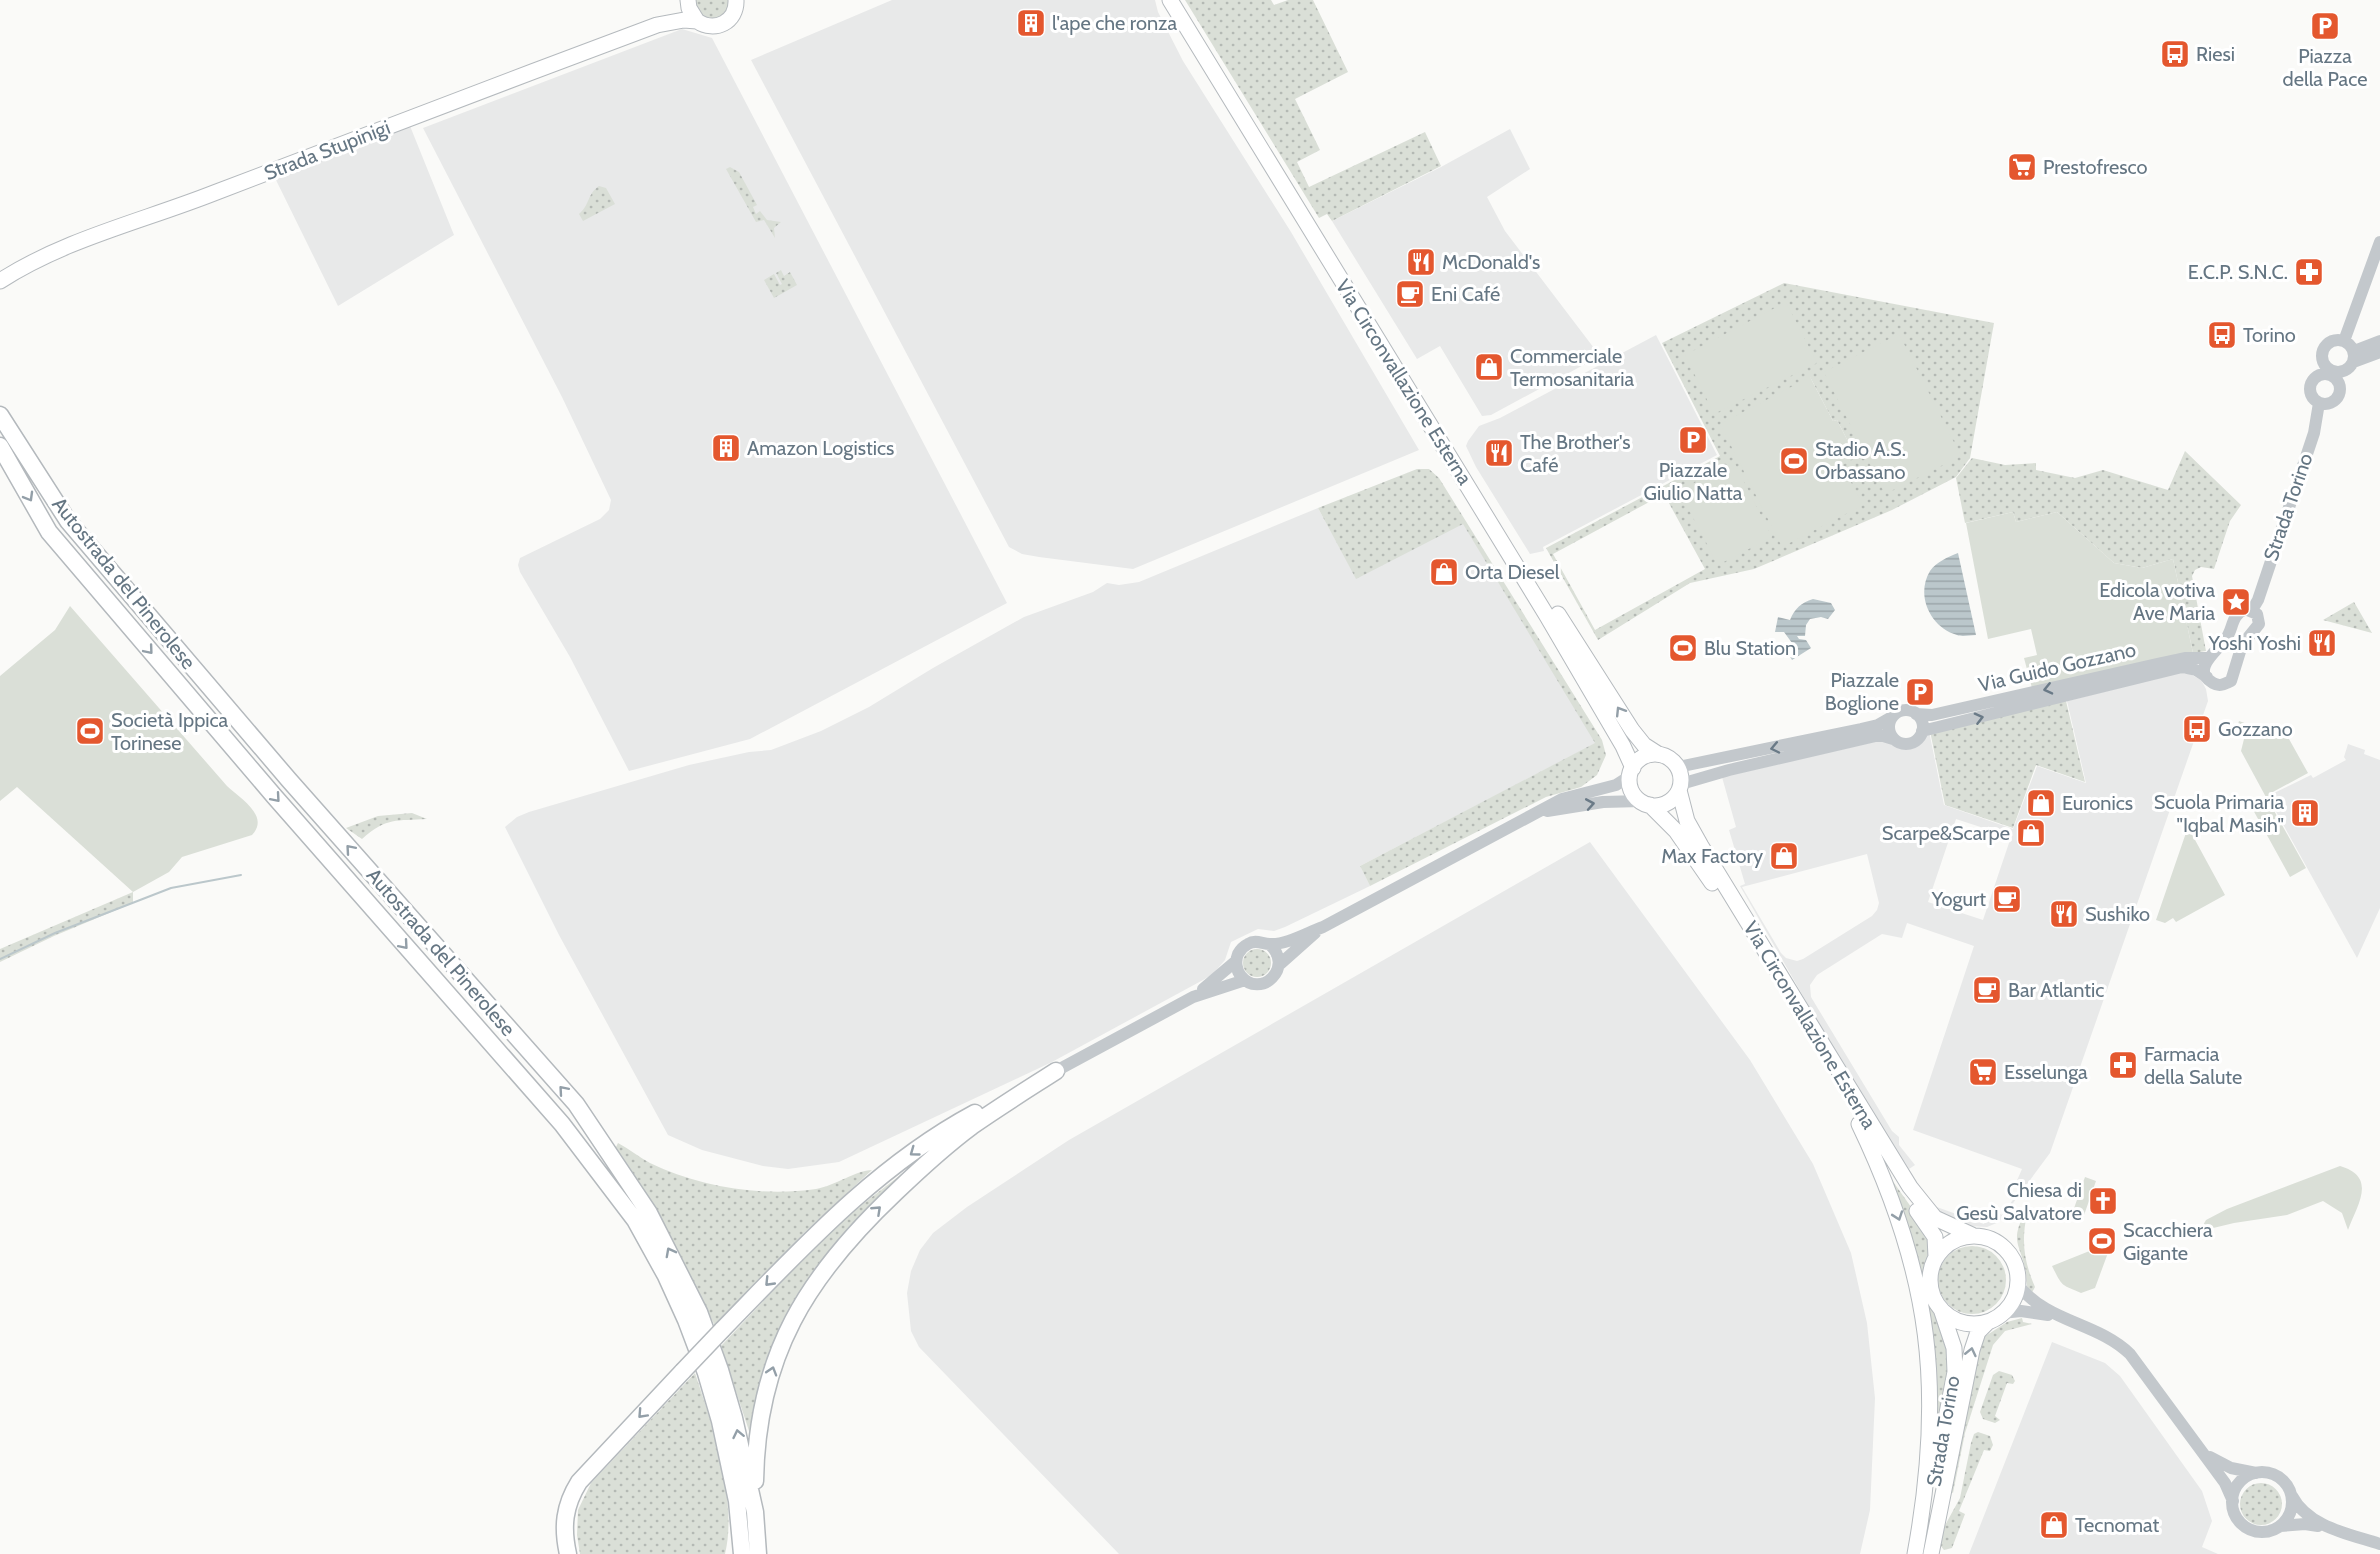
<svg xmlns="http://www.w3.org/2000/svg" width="2380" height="1554" font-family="Cabin,sans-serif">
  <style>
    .built { fill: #e8e9e9; fill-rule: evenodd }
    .grass { fill: url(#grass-dots); fill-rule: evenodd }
    .park { fill: #dadfd7 }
    .water { fill: url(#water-rules) }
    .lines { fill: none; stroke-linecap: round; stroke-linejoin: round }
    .stream { stroke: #bbc7cb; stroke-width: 2 }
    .primary-casing { stroke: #b5babe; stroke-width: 17 }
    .motorway-casing { stroke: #b4b9bd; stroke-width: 19 }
    .tertiary { stroke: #c3c8cc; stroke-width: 12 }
    .primary { stroke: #fff; stroke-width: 15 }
    .motorway { stroke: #fff; stroke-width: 16 }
    .motorway-bridge-casing { stroke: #b4b9bd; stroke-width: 19; stroke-linecap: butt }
    .motorway-bridge { stroke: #fff; stroke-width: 16 }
    .oneway { stroke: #939fa8 }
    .oneway2 { stroke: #6a7a87 }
    .labels { text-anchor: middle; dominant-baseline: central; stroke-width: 6; stroke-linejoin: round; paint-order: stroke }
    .poi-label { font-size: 20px; fill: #657683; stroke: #fff; text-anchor: start }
    .street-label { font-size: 20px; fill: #657683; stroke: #fff }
  </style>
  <defs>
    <pattern id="grass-dots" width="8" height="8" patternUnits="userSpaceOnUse" patternTransform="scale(1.5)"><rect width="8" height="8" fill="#dadfd7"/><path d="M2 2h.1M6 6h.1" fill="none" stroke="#b4b9b4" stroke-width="1.8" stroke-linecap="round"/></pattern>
    <pattern id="water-rules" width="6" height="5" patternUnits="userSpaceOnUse" patternTransform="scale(1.5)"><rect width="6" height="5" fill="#bbc7cb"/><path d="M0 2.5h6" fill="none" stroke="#9ca6aa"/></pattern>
  </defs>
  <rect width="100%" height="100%" fill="#fafaf8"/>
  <path class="built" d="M892,0H1155L1158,12L1183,61L1291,232L1419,450L1133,569L1039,557L1022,554L1009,547L751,60Z
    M682,29L712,38L1007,603L750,739L629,771L570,657L520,572L518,565L520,558L600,519L609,510L611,500L562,397L423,128Z
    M410,126L454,235L338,306L275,178Z
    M1510,129L1530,169L1487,197L1505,231L1600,356L1491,415L1482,416L1440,346L1417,359L1332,221L1441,167Z
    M1656,335L1717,455L1543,547L1544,551L1530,554L1476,467L1466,446L1468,441L1479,426L1500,418Z
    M1318,508L1356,578L1463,523L1596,743L1360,866L1370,886L1285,927L1274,931L1258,929L1231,942L1225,960L1213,974L1203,980L1052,1062L839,1162L788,1169L763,1166L702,1150L668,1135L559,935L505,827L517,817L529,812L689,765L749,752L771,750L821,731L869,707L933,668L1024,617L1093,592L1107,583L1119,585L1139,582Z
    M2179,673L2190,674L2201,680L2206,689L2208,701L2050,1153L1999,1222L1987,1227L1967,1226L1935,1210L1893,1153L1740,886L1745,884L1729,830L1736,827L1722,777L1887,739L1898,745L1908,747L1918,742L1923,733L1929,731L1944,805L2013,829L2037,766L2086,783L2067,701ZM1956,819L2011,837L1983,920L1928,902ZM1867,854L1879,903L1877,910L1872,916L1803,959L1797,961L1786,958L1781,953L1742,887ZM1907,923L1974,946L1913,1130L2022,1169L2015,1185L2020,1190L2002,1215L1997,1212L1993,1216L1987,1218L1984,1224L1934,1206L1926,1196L1909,1169L1915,1165L1899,1145V1137L1892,1131L1811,997L1810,985L1817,975L1882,934L1902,938Z
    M2348,744L2365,750L2364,754L2380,760V908L2357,958L2274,808L2272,794L2311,775L2313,778L2346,760L2344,757Z
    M1590,842L1750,1060L1813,1164L1851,1253L1867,1323L1875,1398L1870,1510L1860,1554H1119L919,1347L911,1331L907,1293L911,1271L920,1250L933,1233L967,1207L1069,1140Z
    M2052,1342L2105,1363L2120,1376L2202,1491L2212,1521L2202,1547L2218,1554H1969Z"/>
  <path class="grass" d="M693,0H731V5L719,20L702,18Z
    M1185,0H1271L1274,5L1288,0H1313L1348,72L1295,99L1320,150L1297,162L1309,187L1425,132L1441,166L1332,221L1327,214L1319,218Z
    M730,167L739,172L757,205L753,207L756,214L760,211L767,220L781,222L774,228L775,238L764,220L756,222L726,169Z
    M599,186L606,188L615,204L583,221L579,214C590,205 587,194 599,186Z
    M781,270L784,276L790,272L797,285L774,298L764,280L774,274L780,285L782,284L776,273Z
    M1784,283L1994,323L1970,458L1956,477L1892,510L1754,569L1690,583L1598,640L1546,548L1720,456L1662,343ZM1810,377L1833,421L1837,420L1856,457L1842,464ZM1664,494L1705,569L1595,630L1553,554Z
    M2185,451L2241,505L2230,521L2214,569L2201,567L2195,570L2192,576L2206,651L2193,653L2173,559L2142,568L2114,563L2057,512L2016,522L2013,512L1965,523L1956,478L1972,458L2005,465L2036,463V470L2075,478L2103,470L2168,490Z
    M1417,469H1429L1439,478L1602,740L1606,755L1597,775L1581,787L1546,797L1370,886L1360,866L1595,743L1463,524L1356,579L1318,508Z
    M2354,602L2372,633L2323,620Z
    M2066,701L2085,782L2036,765L2013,828L1945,805L1930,731Z
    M412,813L427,819C397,821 386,817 362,839L346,828L378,816Z
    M133,892V903L54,936L0,962V949Z
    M1243 963a14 14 0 1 1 28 0a14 14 0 1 1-28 0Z
    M618,1143C629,1149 639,1157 650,1163C700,1187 761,1197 816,1189C834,1186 857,1170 872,1170L805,1232L715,1326L656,1209L615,1149Z
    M925,1156L829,1253L751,1437L721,1346L815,1246L850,1214Z
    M1887,1173L1928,1231L1931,1251L1925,1268L1924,1288L1950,1355L1937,1447L1935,1391Z
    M2025,1213L2027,1214C2021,1241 2024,1262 2035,1287L2030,1296C2026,1288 2027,1280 2026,1272C2021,1245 2009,1242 2025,1213Z
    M1938 1280a34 34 0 1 1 68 0a34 34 0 1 1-68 0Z
    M2022,1318L2023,1322L2032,1324L2005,1331L1993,1345L1965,1433L1953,1493L1951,1492L1981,1339L2007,1322Z
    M1999,1371L2012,1375L2015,1381L2013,1384L2007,1383L1995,1416L2000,1420L1995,1423L1983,1419L1980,1412L1993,1375Z
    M695,1373C712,1424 738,1501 725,1554H580L577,1535L578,1510L591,1483Z
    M1978,1432L1990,1436L1993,1445L1990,1451L1984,1450L1959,1511L1965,1514L1952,1548L1944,1550L1940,1545L1943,1529L1960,1498L1971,1443L1974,1434Z
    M2240 1504a21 21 0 1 1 42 0a21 21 0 1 1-42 0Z"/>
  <path class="park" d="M1786,302L1817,363L1714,414L1685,355Z
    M1899,334L1961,456L1885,494L1824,372Z
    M1810,377L1833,421L1837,420L1856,457L1842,465L1863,505L1782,547L1720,424Z
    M1734,462L1772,537L1718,565L1679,491Z
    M2013,512L2016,522L2057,512L2114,563L2142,568L2173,559L2193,653L2032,688L2024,658L2037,655L2031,629L1988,639L1966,523Z
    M70,606L227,786C241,799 270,816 252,835L182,857L169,872L133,892L17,787L0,801V676L55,630Z
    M2239,721L2289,739L2308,773L2271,793L2272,807L2306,868L2290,877L2252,808L2267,799L2241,751L2244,739L2237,728Z
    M2188,827L2225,895L2176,922L2173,918L2165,923L2156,920Z
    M2340,1166C2378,1177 2357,1205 2348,1230L2342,1213L2323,1201L2287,1215L2234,1223L2209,1229L2202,1227L2206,1220L2227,1209Z
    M2085,1177L2096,1181L2083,1218L2072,1214Z
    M2112,1242L2095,1288L2081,1293C2061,1284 2063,1288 2052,1266Z"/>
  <path class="water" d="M1958,553L1976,635C1970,635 1962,637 1957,635C1931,628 1915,596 1930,571C1936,562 1948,557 1958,553Z
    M1813,599L1831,603L1835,610L1828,619L1821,617L1810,619L1806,625L1805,636H1797L1799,639L1806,640L1811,648L1792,660L1785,648L1792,643L1784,632H1775L1778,617L1790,620C1795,608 1801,603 1813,599Z"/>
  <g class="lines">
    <path class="stream" d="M0,959L55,933L171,888L241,875"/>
    <g class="primary-casing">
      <path id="primary" d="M688,0L689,8L697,21C715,33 737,22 736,0
        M1170,0L1547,616L1623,746L1633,768
        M0,281C65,239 143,221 214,193C362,137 509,80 657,25L684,20L697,21
        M1558,614L1632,730L1644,745L1658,754
        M1629 780a26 26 0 1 1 52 0a26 26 0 1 1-52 0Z
        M1679,790L1687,821L1701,846L1910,1187L1935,1218L1972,1235
        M1650,805L1676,831L1712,883
        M1859,1124C1931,1274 1945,1391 1915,1554
        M1917,1211L1935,1237L1936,1257
        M1930 1280a44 44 0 1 1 88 0a44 44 0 1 1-88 0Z
        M1936,1470L1955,1372L1954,1348L1941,1309
        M1931,1554L1972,1350L1978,1332L1988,1322"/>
    </g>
    <g class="motorway-casing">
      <path id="motorway" d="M0,415L68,521L289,780L576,1104L649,1213L699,1312L720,1370L734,1418L755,1512L758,1554
        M0,446L49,532L274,796L562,1124L635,1220L666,1276L686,1320L706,1373L720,1421L737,1501L742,1554
        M722,1330C800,1250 876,1166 975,1113
        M755,1481C757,1355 807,1276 896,1192C920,1169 945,1146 972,1126C999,1107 1028,1089 1056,1071
        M568,1554C562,1527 564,1506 579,1482L683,1371"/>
    </g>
    <path class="tertiary" d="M2322 356a16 16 0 1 1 32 0a16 16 0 1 1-32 0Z
      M2344,341L2380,242
      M2354,351L2380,341
      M2353,362L2380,352
      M2310 389a15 15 0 1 1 30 0a15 15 0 1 1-30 0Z
      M2245,609L2257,614L2259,624L2242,645L2231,681C2224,684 2220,687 2213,683C2190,670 2217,651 2225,640C2234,629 2230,616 2245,609Z
      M2252,610L2258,600L2314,433L2319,403
      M1889 727a17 17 0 1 1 34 0a17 17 0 1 1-34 0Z
      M1916,714L1932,715L2157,664L2186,658H2208
      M1922,731L2182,667L2196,670L2207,677
      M1678,767L1861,729L1878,725L1892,717
      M1681,784L1729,770L1880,735L1893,739
      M1547,811L1603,802L1641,801
      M1269,944C1296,967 1260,1000 1241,976C1236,970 1235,961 1238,954C1240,950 1244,946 1248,944C1256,939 1262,944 1270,944C1287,945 1308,932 1323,927L1562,799L1616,785L1630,776
      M1279,965L1315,933
      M1203,989L1236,961
      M1056,1071L1193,997L1245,980
      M2018,1285C2048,1323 2097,1322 2130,1354L2225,1483L2233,1501
      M2002,1313L2021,1311L2048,1315
      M2210,1457L2231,1468L2256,1473
      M2232 1502a30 30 0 1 1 60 0a30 30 0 1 1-60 0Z
      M2292,1496C2308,1527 2349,1534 2380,1544
      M2280,1526L2305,1524L2318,1526"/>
    <use href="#primary" class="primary"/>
    <use href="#motorway" class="motorway"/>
    <g class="motorway-bridge-casing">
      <path id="motorway-bridge" d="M683,1371L722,1330"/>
    </g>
    <use href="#motorway-bridge" class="motorway-bridge"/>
  </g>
  <defs><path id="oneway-chevron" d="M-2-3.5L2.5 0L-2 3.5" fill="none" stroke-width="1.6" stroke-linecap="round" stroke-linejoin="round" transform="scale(1.5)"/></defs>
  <g class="oneway">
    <use href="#oneway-chevron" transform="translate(29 497) rotate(60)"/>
    <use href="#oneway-chevron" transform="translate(149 650) rotate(50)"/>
    <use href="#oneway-chevron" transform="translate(1620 711) rotate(-122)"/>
    <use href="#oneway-chevron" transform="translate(276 798) rotate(49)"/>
    <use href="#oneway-chevron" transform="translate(350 849) rotate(-131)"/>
    <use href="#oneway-chevron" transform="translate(404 945) rotate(49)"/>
    <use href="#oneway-chevron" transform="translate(563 1090) rotate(-131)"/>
    <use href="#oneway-chevron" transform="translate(914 1152) rotate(144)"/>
    <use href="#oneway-chevron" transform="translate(877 1210) rotate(-43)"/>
    <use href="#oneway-chevron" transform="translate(1898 1216) rotate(71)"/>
    <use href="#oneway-chevron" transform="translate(670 1252) rotate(-118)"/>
    <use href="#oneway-chevron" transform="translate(769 1282) rotate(134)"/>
    <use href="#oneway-chevron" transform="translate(1971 1352) rotate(-77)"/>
    <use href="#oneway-chevron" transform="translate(772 1371) rotate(-73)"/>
    <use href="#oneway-chevron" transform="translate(642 1414) rotate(133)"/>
    <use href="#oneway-chevron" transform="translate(738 1434) rotate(-102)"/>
  </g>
  <g class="oneway2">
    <use href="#oneway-chevron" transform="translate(2048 689) rotate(167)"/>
    <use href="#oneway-chevron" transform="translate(1979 718) rotate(-14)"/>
    <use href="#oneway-chevron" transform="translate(1775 748) rotate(168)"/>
    <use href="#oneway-chevron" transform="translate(1590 804) rotate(-10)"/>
  </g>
  <defs>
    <g id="building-square" transform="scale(1.5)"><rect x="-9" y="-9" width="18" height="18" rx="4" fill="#e4572e" stroke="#fff"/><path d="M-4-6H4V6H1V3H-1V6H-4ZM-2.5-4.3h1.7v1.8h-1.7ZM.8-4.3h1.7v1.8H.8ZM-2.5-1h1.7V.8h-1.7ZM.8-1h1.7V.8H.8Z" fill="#fff"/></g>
    <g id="parking-square" transform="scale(1.5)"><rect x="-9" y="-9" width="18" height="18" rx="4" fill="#e4572e" stroke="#fff"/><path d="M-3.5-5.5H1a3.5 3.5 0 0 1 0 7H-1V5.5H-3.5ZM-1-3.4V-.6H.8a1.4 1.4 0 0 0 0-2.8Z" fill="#fff"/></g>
    <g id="bus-square" transform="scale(1.5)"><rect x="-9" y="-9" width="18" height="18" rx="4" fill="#e4572e" stroke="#fff"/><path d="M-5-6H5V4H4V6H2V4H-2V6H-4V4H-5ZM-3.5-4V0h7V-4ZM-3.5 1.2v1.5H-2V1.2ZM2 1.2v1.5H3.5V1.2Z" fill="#fff"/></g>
    <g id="supermarket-square" transform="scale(1.5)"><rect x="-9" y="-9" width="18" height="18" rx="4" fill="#e4572e" stroke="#fff"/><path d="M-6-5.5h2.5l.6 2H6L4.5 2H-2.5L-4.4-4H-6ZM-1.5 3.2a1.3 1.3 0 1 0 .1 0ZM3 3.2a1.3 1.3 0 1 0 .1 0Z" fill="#fff"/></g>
    <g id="restaurant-square" transform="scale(1.5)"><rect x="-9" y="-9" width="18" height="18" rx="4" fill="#e4572e" stroke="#fff"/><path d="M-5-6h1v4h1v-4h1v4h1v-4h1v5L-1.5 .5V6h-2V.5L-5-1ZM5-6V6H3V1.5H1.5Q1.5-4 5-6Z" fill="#fff"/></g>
    <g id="pharmacy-square" transform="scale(1.5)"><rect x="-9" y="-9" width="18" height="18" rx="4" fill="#e4572e" stroke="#fff"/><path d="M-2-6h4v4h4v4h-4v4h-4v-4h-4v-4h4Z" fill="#fff"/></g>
    <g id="cafe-square" transform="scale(1.5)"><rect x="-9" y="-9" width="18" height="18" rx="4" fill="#e4572e" stroke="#fff"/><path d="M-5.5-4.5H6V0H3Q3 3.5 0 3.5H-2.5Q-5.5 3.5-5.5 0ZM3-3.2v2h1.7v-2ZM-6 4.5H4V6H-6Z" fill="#fff"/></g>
    <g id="shop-square" transform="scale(1.5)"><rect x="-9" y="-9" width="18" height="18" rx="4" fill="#e4572e" stroke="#fff"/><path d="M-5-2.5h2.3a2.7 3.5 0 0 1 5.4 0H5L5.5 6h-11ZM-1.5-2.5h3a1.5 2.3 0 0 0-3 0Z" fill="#fff"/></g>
    <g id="stadium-square" transform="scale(1.5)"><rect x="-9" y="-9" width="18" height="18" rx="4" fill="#e4572e" stroke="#fff"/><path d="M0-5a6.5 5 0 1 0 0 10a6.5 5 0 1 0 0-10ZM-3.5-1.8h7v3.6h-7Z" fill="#fff"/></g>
    <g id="sight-square" transform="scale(1.5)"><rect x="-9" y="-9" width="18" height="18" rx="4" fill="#e4572e" stroke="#fff"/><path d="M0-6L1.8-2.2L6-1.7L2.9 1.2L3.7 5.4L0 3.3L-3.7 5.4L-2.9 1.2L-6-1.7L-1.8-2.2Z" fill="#fff"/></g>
    <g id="church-square" transform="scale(1.5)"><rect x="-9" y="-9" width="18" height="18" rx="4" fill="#e4572e" stroke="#fff"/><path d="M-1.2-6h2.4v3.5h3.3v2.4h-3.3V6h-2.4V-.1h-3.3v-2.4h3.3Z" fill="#fff"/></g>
  </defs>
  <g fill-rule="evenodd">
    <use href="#building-square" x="1031" y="23"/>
    <use href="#parking-square" x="2325" y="26"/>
    <use href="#bus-square" x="2175" y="54"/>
    <use href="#supermarket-square" x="2022" y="167"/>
    <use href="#restaurant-square" x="1421" y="262"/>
    <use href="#pharmacy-square" x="2309" y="272"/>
    <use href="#cafe-square" x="1410" y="294"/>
    <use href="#bus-square" x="2222" y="335"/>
    <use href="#shop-square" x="1489" y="367"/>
    <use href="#parking-square" x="1693" y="440"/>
    <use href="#building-square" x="726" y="448"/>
    <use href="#restaurant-square" x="1499" y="453"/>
    <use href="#stadium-square" x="1794" y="461"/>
    <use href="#shop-square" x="1444" y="572"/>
    <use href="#sight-square" x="2236" y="602"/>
    <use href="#restaurant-square" x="2322" y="643"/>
    <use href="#stadium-square" x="1683" y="648"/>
    <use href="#parking-square" x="1920" y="692"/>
    <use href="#bus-square" x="2197" y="729"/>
    <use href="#stadium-square" x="90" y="731"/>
    <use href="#shop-square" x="2041" y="803"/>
    <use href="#building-square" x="2305" y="813"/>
    <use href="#shop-square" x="2031" y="833"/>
    <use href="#shop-square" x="1784" y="856"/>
    <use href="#cafe-square" x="2007" y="899"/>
    <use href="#restaurant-square" x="2064" y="914"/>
    <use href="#cafe-square" x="1987" y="990"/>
    <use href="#pharmacy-square" x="2123" y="1065"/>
    <use href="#supermarket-square" x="1983" y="1072"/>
    <use href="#church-square" x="2103" y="1201"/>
    <use href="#stadium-square" x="2102" y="1241"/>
    <use href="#shop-square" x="2054" y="1525"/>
  </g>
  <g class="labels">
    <g class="poi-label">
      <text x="1052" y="23">l'ape che ronza</text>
      <text x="2196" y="54">Riesi</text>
      <text x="2325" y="56" text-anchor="middle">Piazza<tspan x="2325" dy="23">della Pace</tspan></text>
      <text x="2043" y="167">Prestofresco</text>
      <text x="1442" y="262">McDonald's</text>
      <text x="2288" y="272" text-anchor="end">E.C.P. S.N.C.</text>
      <text x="1431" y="294">Eni Café</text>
      <text x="2243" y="335">Torino</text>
      <text x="1510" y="356">Commerciale<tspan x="1510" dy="23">Termosanitaria</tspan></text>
      <text x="1520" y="442">The Brother's<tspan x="1520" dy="23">Café</tspan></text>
      <text x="747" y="448">Amazon Logistics</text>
      <text x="1815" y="449">Stadio A.S.<tspan x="1815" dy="23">Orbassano</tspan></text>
      <text x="1693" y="470" text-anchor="middle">Piazzale<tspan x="1693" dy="23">Giulio Natta</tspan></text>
      <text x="1465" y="572">Orta Diesel</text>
      <text x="2215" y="590" text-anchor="end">Edicola votiva<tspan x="2215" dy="23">Ave Maria</tspan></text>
      <text x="2301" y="643" text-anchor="end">Yoshi Yoshi</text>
      <text x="1704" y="648">Blu Station</text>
      <text x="1899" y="680" text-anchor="end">Piazzale<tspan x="1899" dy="23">Boglione</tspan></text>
      <text x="111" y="720">Società Ippica<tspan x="111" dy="23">Torinese</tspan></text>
      <text x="2218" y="729">Gozzano</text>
      <text x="2284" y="802" text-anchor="end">Scuola Primaria<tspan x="2284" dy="23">"Iqbal Masih"</tspan></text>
      <text x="2062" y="803">Euronics</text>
      <text x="2010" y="833" text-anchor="end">Scarpe&amp;Scarpe</text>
      <text x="1763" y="856" text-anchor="end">Max Factory</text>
      <text x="1986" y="899" text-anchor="end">Yogurt</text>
      <text x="2085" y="914">Sushiko</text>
      <text x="2008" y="990">Bar Atlantic</text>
      <text x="2144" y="1054">Farmacia<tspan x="2144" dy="23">della Salute</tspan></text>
      <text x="2004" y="1072">Esselunga</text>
      <text x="2082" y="1190" text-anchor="end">Chiesa di<tspan x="2082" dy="23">Gesù Salvatore</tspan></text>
      <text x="2123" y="1230">Scacchiera<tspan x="2123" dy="23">Gigante</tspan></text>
      <text x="2075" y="1525">Tecnomat</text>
    </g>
    <g class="street-label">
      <text transform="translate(327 150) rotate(-21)">Strada Stupinigi</text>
      <text transform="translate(1404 382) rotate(58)">Via Circonvallazione Esterna</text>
      <text transform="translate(2288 507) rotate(-71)">Strada Torino</text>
      <text transform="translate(124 583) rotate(51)">Autostrada del Pinerolese</text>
      <text transform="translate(2057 667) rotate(-13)">Via Guido Gozzano</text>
      <text transform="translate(441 952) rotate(49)">Autostrada del Pinerolese</text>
      <text transform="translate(1810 1025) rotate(59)">Via Circonvallazione Esterna</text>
      <text transform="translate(1943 1431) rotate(-80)">Strada Torino</text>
    </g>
  </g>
</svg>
